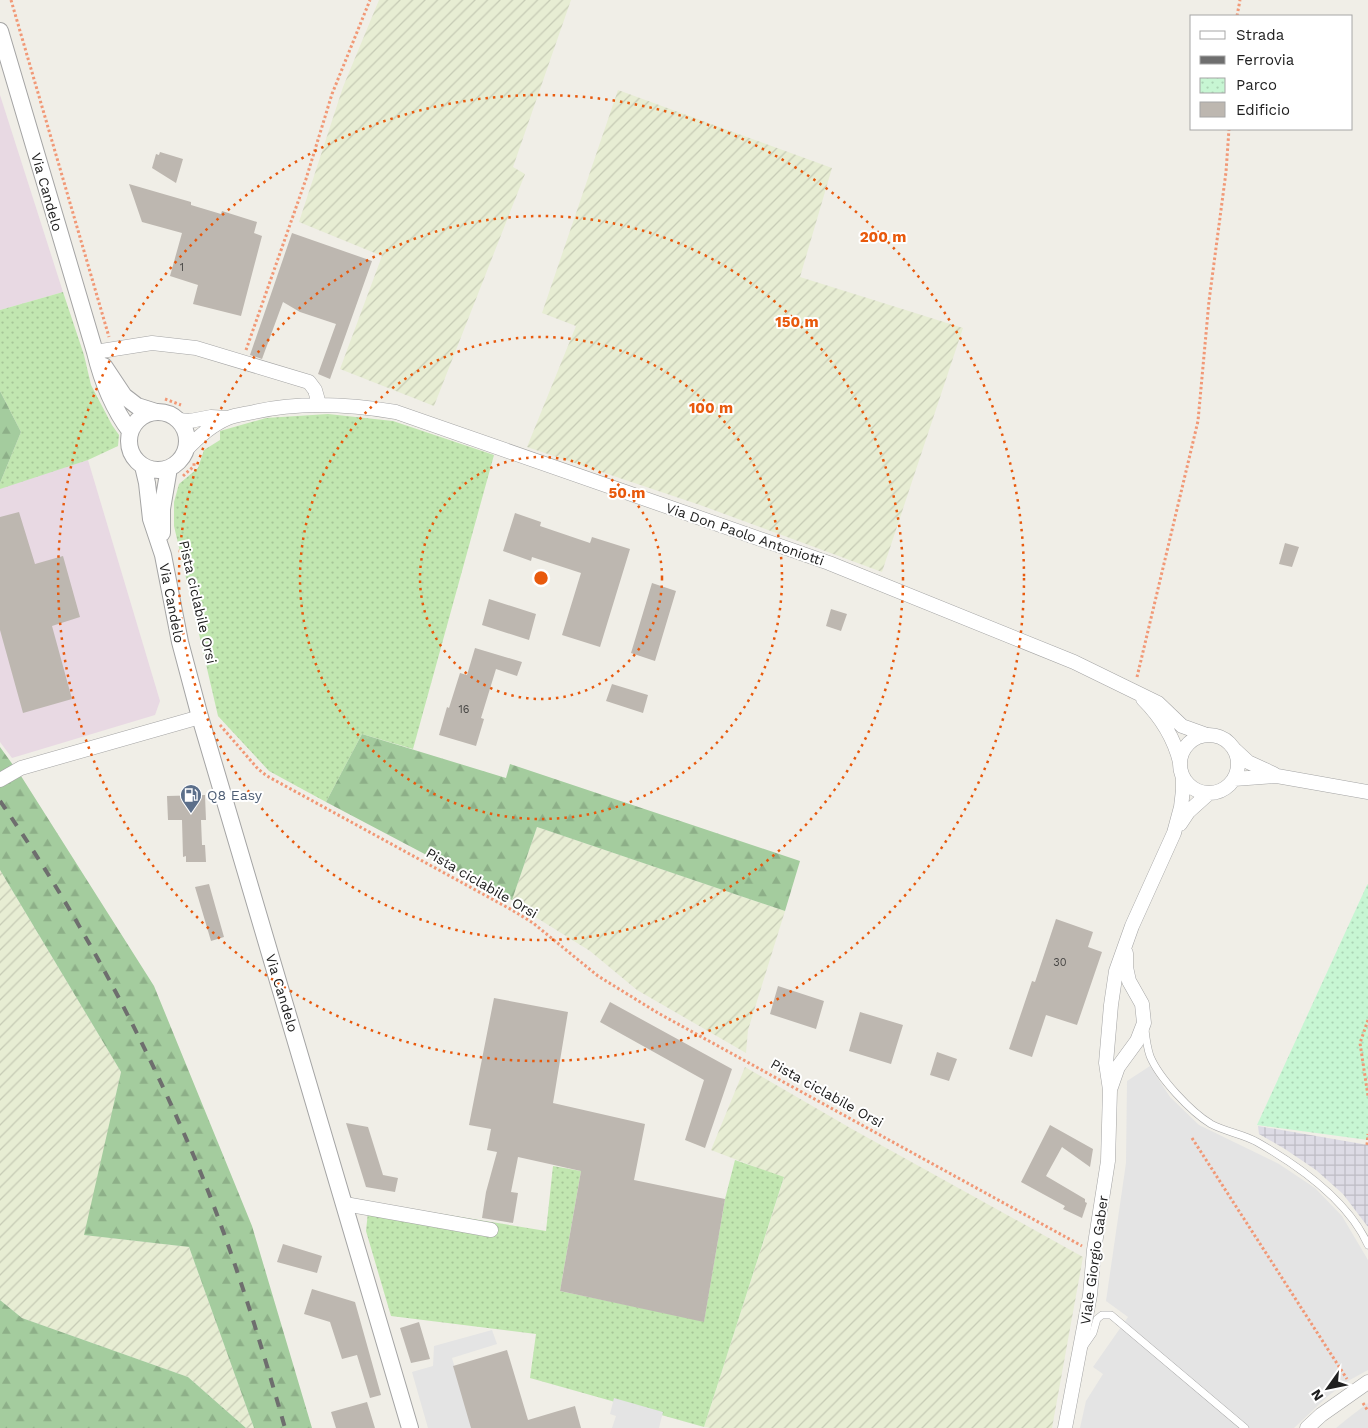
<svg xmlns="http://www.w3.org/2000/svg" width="1368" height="1428" font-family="'Work Sans',sans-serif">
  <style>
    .industrial { fill: #e8d9e3 }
    .farmland { fill: url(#farmland-furrows) }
    .grass { fill: url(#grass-dots) }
    .forest { fill: url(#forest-firs) }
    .park { fill: url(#park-dots) }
    .parking { fill: #e4e4e4 }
    .plaza { fill: url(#plaza-grid) }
    .building { fill: #bdb7b0 }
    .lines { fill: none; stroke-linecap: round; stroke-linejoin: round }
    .service-casing { stroke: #a4a4a4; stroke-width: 8 }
    .minor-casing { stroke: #a4a4a4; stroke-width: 15 }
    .tertiary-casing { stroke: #a4a4a4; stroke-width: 18 }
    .path { stroke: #f19876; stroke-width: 3; stroke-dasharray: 2.5 2.5; stroke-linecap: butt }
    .service { stroke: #fff; stroke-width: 7 }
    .minor { stroke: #fff; stroke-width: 14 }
    .tertiary { stroke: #fff; stroke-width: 16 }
    .rail { stroke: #6e6e6e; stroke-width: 4; stroke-dasharray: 10 10; stroke-linecap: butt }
    .ring { fill: none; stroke: #e8590c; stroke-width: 2.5; stroke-dasharray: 2.5 5 }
    .labels { text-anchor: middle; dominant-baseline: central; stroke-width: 4; stroke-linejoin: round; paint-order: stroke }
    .number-label { font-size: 11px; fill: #474644 }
    .street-label { font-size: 14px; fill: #202020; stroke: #fff }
    .service-label { font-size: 14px; fill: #4e5e75; stroke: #fff; text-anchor: start }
    .centre { fill: #e8590c; stroke: #fff; stroke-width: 2.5 }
    .ring-label { font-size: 15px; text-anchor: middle; font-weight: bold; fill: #e8590c; stroke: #fff; stroke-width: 4; stroke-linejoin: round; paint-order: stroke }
  </style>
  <defs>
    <pattern id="farmland-furrows" width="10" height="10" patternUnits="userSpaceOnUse" patternTransform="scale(1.25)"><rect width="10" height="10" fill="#e7edd3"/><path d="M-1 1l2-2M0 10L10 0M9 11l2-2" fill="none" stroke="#c6cbb5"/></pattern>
    <pattern id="grass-dots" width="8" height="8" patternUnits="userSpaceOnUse" patternTransform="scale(1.25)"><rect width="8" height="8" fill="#c1e6b0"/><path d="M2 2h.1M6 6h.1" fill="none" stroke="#a6c597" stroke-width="1.8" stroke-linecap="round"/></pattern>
    <pattern id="forest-firs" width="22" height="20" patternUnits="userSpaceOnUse" patternTransform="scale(1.25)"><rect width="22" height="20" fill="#a4cc9e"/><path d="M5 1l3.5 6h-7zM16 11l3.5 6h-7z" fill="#8daf88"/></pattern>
    <pattern id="park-dots" width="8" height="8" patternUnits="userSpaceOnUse" patternTransform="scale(1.25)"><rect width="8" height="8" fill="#c7f6d3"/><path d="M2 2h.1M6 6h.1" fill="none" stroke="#abd3b5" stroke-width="1.8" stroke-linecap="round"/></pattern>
    <pattern id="plaza-grid" width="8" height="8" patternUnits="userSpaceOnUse" patternTransform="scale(1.25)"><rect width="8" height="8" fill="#dddbe5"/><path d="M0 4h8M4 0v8" fill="none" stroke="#bdbcc4"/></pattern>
  </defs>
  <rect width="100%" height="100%" fill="#f0eee7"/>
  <path class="industrial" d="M0,95L63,292L0,310Z
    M88,460L160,701L155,715L12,758L0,742V487Z"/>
  <path class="farmland" d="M379,0H571L513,167L525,174L434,406L340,369L382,256L299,222L343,87Z
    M618,90L832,168L800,277L963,328L882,572L700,505L527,447L576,326L542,313Z
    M537,827L785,911L748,1030L746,1053L637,990L590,951L529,913L512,900Z
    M0,870L121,1072L85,1235L189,1247L254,1428H246L188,1377L22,1318L0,1300Z
    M745,1067L852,1129L1083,1257L1052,1428H711L704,1427L784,1178L711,1150Z"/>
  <path class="grass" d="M63,292L84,355L91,385L112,425L119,435L118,446L88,460L0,489V483L21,432L0,391V310Z
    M328,414L393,421L494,455L413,749L362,734L326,802L269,771L218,716L174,526V502L179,484L198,468L204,450L220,440V431L266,418Z
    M735,1160L784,1177L704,1427L530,1378L536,1334L391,1316L366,1231L369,1202L546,1231L553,1166L581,1171L560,1291L704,1321L725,1199Z"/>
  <path class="forest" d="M0,391L21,432L0,483Z
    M362,734L506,778L510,764L800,861L785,911L537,827L512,900L326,802Z
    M0,747L21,776L154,986L252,1226L312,1428H254L189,1247L84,1235L121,1072L0,870Z
    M0,1300L22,1318L188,1377L246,1428H0Z"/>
  <path class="park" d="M1368,884V1140L1257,1125L1367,885Z"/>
  <path class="parking" d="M1150,1066L1170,1097L1199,1125L1279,1164L1315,1188L1342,1216L1368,1260V1370L1348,1381L1328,1396L1294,1428H1080L1086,1401L1103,1374L1093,1367L1128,1317L1106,1301L1126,1163L1127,1081Z
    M492,1330L497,1344L452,1358L473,1428H428L412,1372L433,1366L434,1346Z
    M614,1398L663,1412L659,1428H612L616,1416L610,1414Z
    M1368,1403V1428H1336L1347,1419Z"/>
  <path class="plaza" d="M1258,1126L1368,1145V1227L1343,1194L1316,1170L1285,1149L1259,1134Z"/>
  <path class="building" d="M160,152L183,159L176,183L152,168L156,154L159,155Z
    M129,184L191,202V205L221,214L222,211L257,222L254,233L262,236L241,316L193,304L198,285L170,276L182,233L142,222Z
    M292,233L372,261L330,379L318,374L336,324L300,312L283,302L262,359L250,355Z
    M19,512L35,564L63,556L80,617L52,626L72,699L23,713L0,630V517Z
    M515,513L541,522L540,526L590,543L592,537L630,549L600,647L562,635L581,573L532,557L531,561L503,551Z
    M1285,543L1299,547L1292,567L1279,564Z
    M652,583L676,591L655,661L631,653Z
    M489,599L536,614L529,640L482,625Z
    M831,609L847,614L841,631L826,626Z
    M475,648L522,662L517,676L496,669L481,718L484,719L476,746L439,735L447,707L449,708L460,673L467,675Z
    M612,684L648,695L643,713L606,701Z
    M205,795L206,820H201L202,845H205L206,862H186V856L183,857L182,820H168L167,796Z
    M209,884L224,937L211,941L195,887Z
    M1056,919L1093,932L1088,947L1102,952L1077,1025L1046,1015L1032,1057L1009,1049L1032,981L1035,982Z
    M778,986L824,1001L816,1029L770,1014Z
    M494,998L568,1012L553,1103L645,1124L634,1180L725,1199L704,1322L560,1291L581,1171L518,1157L511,1192L518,1193L513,1223L482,1218L486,1192L497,1152L487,1150L491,1129L469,1125Z
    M610,1002L732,1069L705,1148L685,1140L704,1080L600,1022Z
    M860,1012L903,1025L891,1064L849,1051Z
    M937,1052L957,1059L949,1081L930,1075Z
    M346,1123L368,1127L383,1175L398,1178L395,1192L366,1187Z
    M1050,1125L1093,1149L1090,1167L1062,1147L1046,1176L1085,1199V1202L1087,1203L1082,1218L1063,1209L1065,1206L1021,1182Z
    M283,1244L322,1256L317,1273L277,1262Z
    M312,1289L355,1302L381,1395L370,1398L357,1355L342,1359L330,1322L304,1314Z
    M419,1322L430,1359L411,1363L400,1328Z
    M507,1350L528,1420L575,1406L581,1428H471L453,1366Z
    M367,1402L375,1428H336L331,1412Z"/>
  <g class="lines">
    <g class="service-casing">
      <path id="service" d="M1145,1030C1146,1039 1147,1047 1150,1056C1159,1078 1191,1112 1211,1124C1226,1132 1243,1134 1257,1142C1299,1166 1348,1200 1368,1245
        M1084,1346L1093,1333L1097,1319L1102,1315H1111L1245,1428"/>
    </g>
    <g class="minor-casing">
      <path id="minor" d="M95,352L152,343L196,348L309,382L315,390L319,404
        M178,420L190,421L211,417L228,418
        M185,451C197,438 211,425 228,418C236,415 245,414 254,412C301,401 349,404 396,412L829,563L1074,662L1158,703L1182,726L1207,735
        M1143,699C1160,716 1174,738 1180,762
        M1180 764a29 29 0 1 1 58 0a29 29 0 1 1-58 0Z
        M1235,750L1248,762L1274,774
        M1234,779L1277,776L1368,792
        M0,780L21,768L200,717
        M1180,824L1188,812L1208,794
        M1111,1087L1118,1067L1137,1041L1144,1023L1142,1004L1129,981L1126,967V953
        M345,1204L491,1230
        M1065,1428L1090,1295L1094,1250L1108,1161L1110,1090L1106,1063L1111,1005L1116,971L1132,926L1174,833L1181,807L1183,790V777
        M1307,1428L1321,1415L1368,1382"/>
    </g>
    <g class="tertiary-casing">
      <path id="tertiary" d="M0,31L95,352C102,381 112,407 130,431
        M104,366L124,396L137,406L156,412
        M129 441a29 29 0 1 1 58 0a29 29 0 1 1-58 0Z
        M143,466L147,483L151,519L163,555L180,642L200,717L410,1428
        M162,533V509L169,468"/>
    </g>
    <path class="path" d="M11,0L109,337
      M1237,16L1240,0
      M246,350L306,179L332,94L370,0
      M165,399L181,405
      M183,476L194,466V461
      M1137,677L1198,421L1209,301L1226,172L1229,129
      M220,725L258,769L267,776L512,910L533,923L598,976L658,1013L1082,1246
      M1368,1020L1360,1043L1368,1096
      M1192,1138L1347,1379
      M1367,1145L1368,1134
      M1363,1403L1368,1411"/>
    <use href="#service" class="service"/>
    <use href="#minor" class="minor"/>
    <use href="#tertiary" class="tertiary"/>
    <path class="rail" d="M0,801C79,915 144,1038 198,1166C233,1251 260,1340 285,1428"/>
  </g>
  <g class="ring">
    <circle cx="541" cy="578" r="121"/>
    <circle cx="541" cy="578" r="241"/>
    <circle cx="541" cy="578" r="362"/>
    <circle cx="541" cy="578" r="483"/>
  </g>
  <defs>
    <g id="fuel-pin" transform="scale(1.125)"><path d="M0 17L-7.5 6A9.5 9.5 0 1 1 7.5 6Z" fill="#5c6f8a" stroke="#fff"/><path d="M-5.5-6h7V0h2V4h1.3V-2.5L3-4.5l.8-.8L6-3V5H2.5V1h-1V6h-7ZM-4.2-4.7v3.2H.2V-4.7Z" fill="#fff"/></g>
  </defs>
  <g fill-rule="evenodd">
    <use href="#fuel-pin" x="191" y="795"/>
  </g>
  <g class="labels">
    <g class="number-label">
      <text x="182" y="267">1</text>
      <text x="464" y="709">16</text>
      <text x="1060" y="962">30</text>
    </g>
    <g class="street-label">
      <text transform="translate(47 192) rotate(74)">Via Candelo</text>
      <text transform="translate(745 534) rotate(19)">Via Don Paolo Antoniotti</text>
      <text transform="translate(198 602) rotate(77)">Pista ciclabile Orsi</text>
      <text transform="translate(172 603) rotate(79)">Via Candelo</text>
      <text transform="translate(482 883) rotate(30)">Pista ciclabile Orsi</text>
      <text transform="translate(282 993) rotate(73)">Via Candelo</text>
      <text transform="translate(827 1093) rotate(29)">Pista ciclabile Orsi</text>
      <text transform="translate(1094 1260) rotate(-82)">Viale Giorgio Gaber</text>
    </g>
    <g class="service-label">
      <text x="207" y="795">Q8 Easy</text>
    </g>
  </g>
  <circle cx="541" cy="578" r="8" class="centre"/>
  <g class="ring-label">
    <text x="883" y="242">200 m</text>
    <text x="797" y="327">150 m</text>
    <text x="711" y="413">100 m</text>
    <text x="627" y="498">50 m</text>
  </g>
  <rect x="1190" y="15" width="162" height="115" fill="#ffffff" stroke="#a6a6a6"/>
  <rect x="1200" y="31" width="25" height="8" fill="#ffffff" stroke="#a6a6a6"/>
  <text x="1236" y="40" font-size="15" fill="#202020">Strada</text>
  <rect x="1200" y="56" width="25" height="8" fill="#6e6e6e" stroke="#a6a6a6"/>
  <text x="1236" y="65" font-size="15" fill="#202020">Ferrovia</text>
  <rect x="1200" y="78" width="25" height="15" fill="url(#park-dots)" stroke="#a6a6a6"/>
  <text x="1236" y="90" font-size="15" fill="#202020">Parco</text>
  <rect x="1200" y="102" width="25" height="15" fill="#bdb7b0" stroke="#a6a6a6"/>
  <text x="1236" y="115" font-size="15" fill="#202020">Edificio</text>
  <g transform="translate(1328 1388) rotate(237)" stroke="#ffffff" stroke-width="4" paint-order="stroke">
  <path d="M0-4L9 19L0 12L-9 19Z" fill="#202020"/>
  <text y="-8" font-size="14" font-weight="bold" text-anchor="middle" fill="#202020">N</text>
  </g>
</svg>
